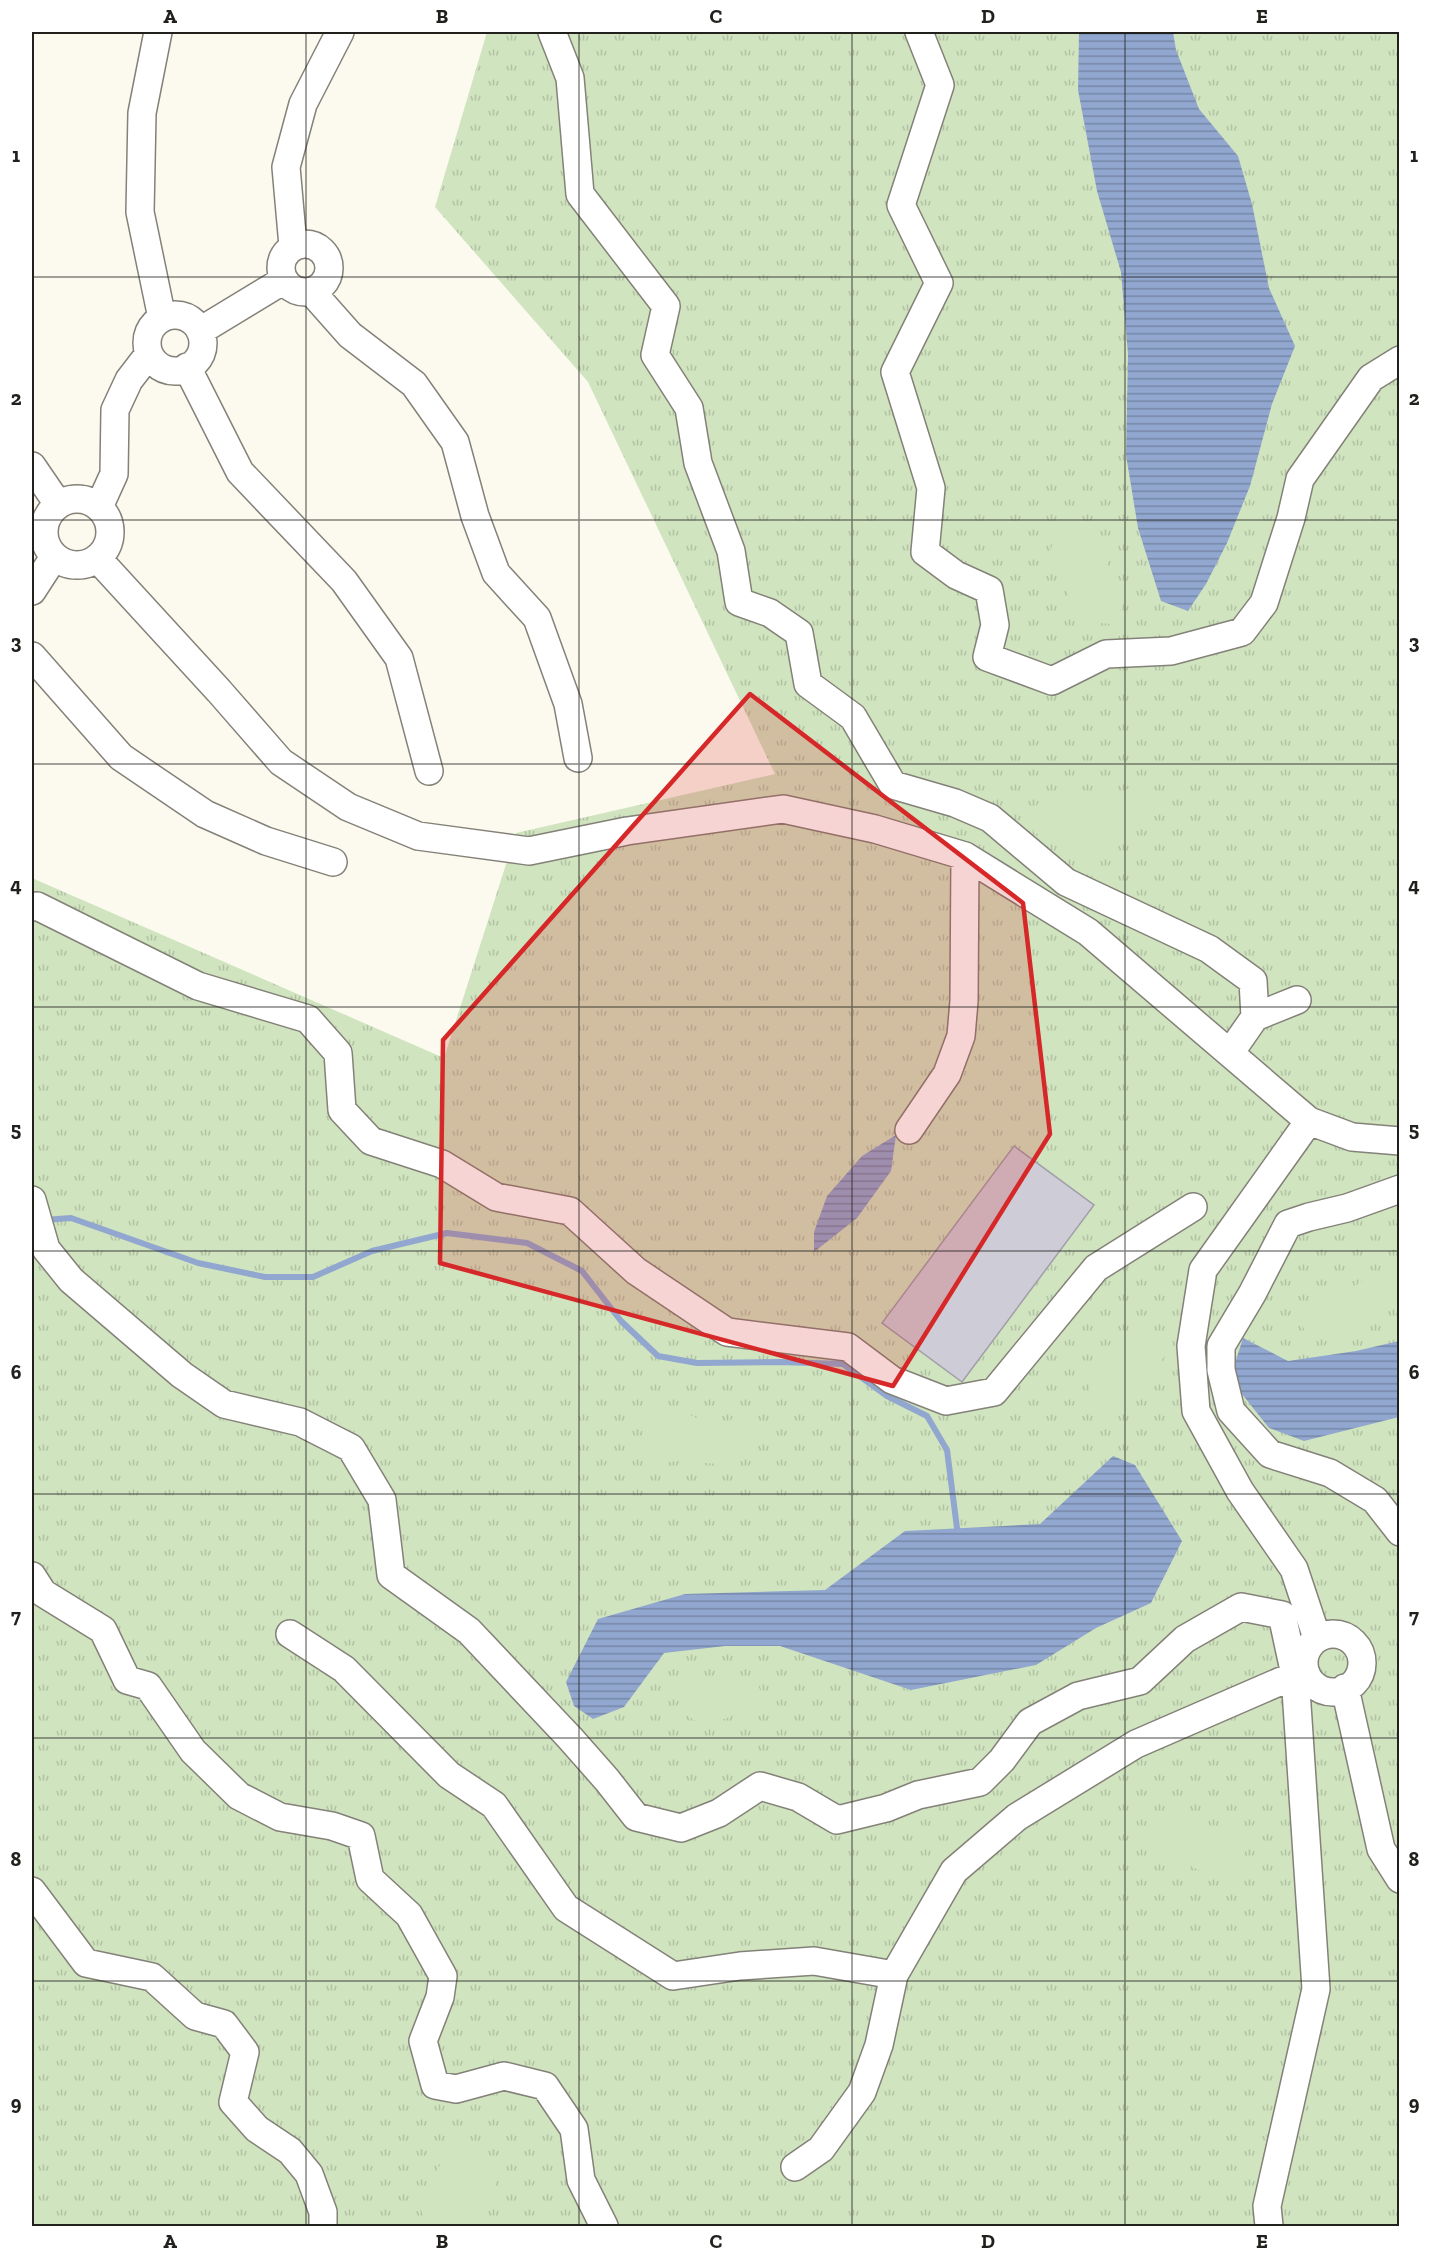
<svg xmlns="http://www.w3.org/2000/svg" width="1431" height="2258" font-family="'Zilla Slab',serif">
  <style>
    .grass { fill: url(#grass-tufts) }
    .garden { fill: #d0e4bf }
    .water { fill: url(#water-rules) }
    .lines { fill: none; stroke-linecap: round; stroke-linejoin: round }
    .stream { stroke: #91a7cf; stroke-width: 6 }
    .building { fill: #ceccd6; stroke: #a09ea8; stroke-width: 1.5 }
    .minor-casing { stroke: #838178; stroke-width: 30 }
    .minor { stroke: #fff; stroke-width: 27 }
    .marked { fill: #d62828; fill-opacity: 0.2; stroke: #d62828; stroke-width: 4.5; stroke-linejoin: round }
    .grid { fill: none; stroke: #21201d; stroke-width: 1.5; stroke-opacity: 0.55 }
    .neatline { fill: none; stroke: #21201d; stroke-width: 2 }
    .grid-label { font-size: 20px; text-anchor: middle; font-weight: bold; fill: #21201d }
  </style>
  <defs>
    <pattern id="grass-tufts" width="24" height="20" patternUnits="userSpaceOnUse" patternTransform="scale(1.5)"><rect width="24" height="20" fill="#d0e4bf"/><path d="M3 7l-1-3M5 7V3M7 7l1-3M15 17l-1-3M17 17v-4M19 17l1-3" fill="none" stroke="#b2c3a4"/></pattern>
    <pattern id="water-rules" width="6" height="5" patternUnits="userSpaceOnUse" patternTransform="scale(1.5)"><rect width="6" height="5" fill="#91a7cf"/><path d="M0 2.5h6" fill="none" stroke="#7688a7"/></pattern>
  </defs>
  <rect width="100%" height="100%" fill="#fcfaef"/>
  <path class="grass" d="M487,32H1399V2226H32V878L444,1058L516,833L775,774L588,382L435,207Z"/>
  <path class="garden" d="M1079,526L1098,536L1122,608L1111,624L1090,622C1075,606 1049,572 1051,549C1052,544 1056,537 1059,532Z
    M1136,785L1152,787L1158,806L1148,821L1116,834L1098,866L1064,841L1034,833L1029,812C1058,783 1069,804 1101,800C1112,798 1126,789 1136,785Z
    M1375,1272L1398,1277C1402,1285 1401,1299 1396,1307L1375,1312L1351,1341L1325,1340L1306,1334L1300,1319L1313,1298L1345,1293Z
    M1143,1322L1158,1337L1165,1356L1119,1412L1101,1417L1086,1403L1095,1369L1124,1343L1132,1323Z
    M655,1399L716,1427L738,1416L756,1431L753,1456L732,1465L680,1461L655,1463L643,1447L642,1418Z
    M686,1676L754,1679L765,1698L753,1707L705,1727L691,1718L680,1700Z
    M1177,1811L1204,1829L1236,1827L1246,1848L1240,1874L1221,1882L1193,1867L1152,1855L1148,1835L1159,1814Z
    M455,2142L479,2149L502,2167L478,2226H432L424,2219L418,2200Z"/>
  <path class="water" d="M1079,32H1173L1176,50L1199,109L1238,156L1252,204L1269,288L1295,346L1272,404L1250,486L1227,543L1206,584L1188,611L1161,601L1138,528L1126,455L1128,354L1121,272L1097,191L1078,90Z
    M896,1135L891,1171L857,1218L814,1252V1232L827,1196L862,1156Z
    M1243,1338L1288,1361L1356,1351L1399,1341V1417L1304,1441L1269,1428L1230,1379Z
    M1113,1456L1135,1465L1182,1541L1151,1603L1096,1628L1036,1665L911,1690L780,1646H725L664,1653L624,1707L593,1719L574,1706L566,1682L598,1619L685,1594L825,1590L905,1531L1040,1524Z"/>
  <g class="lines">
    <path class="stream" d="M44,1220L71,1218L198,1263L265,1277H313L372,1251L447,1233L527,1243L582,1271L621,1321L658,1356L697,1363L780,1362L843,1364L887,1396L927,1416L947,1450L957,1528"/>
  </g>
  <path class="building" d="M1014,1146L1094,1205L962,1382L882,1323Z"/>
  <g class="lines">
    <g class="minor-casing">
      <path id="minor" d="M158,32L142,113L140,212L162,318
        M552,32L570,78L580,194L666,306L655,355L689,408L698,463L731,551L739,602L770,613L799,633L808,684L853,717L893,785L955,803L990,818L1066,882L1209,949L1253,981L1255,1017
        M919,32L940,85L901,205L939,283L895,372L931,488L925,552L956,575L989,590L995,625L987,657L1052,681L1106,654L1171,651L1242,632L1264,603L1291,518L1300,479L1371,378L1400,360
        M281 268a24 24 0 1 1 48 0a24 24 0 1 1-48 0Z
        M293,246L286,167L303,104L340,32
        M311,291L350,335L414,384L455,442L475,516L496,573L537,618L568,704L578,758
        M147 343a28 28 0 1 1 56 0a28 28 0 1 1-56 0Z
        M200,331L284,280
        M187,367L240,472L344,581L399,658L429,771
        M32,466L58,504
        M44 532a33 33 0 1 1 66 0a33 33 0 1 1-66 0Z
        M99,507L114,474L115,410L129,380L149,354
        M97,558L219,691L281,762L348,807L418,836L529,851L627,831L783,809L875,829L965,856L1088,932L1309,1121L1352,1137L1400,1141
        M32,591L54,557
        M32,656L121,757L205,814L266,841L333,862
        M32,907L37,906L198,986L308,1019L338,1053L342,1110L371,1141L442,1164L496,1197L570,1211L636,1271L727,1332L848,1347L892,1380L946,1401L994,1392L1096,1268L1193,1207
        M1230,1053L1255,1017L1297,1000
        M1309,1121L1203,1270L1191,1346L1196,1411L1240,1491L1294,1569L1317,1638
        M909,1130L947,1074L961,1036L964,1001L965,856
        M1400,1189L1347,1208L1309,1217L1288,1224L1252,1294L1221,1346V1370L1231,1411L1270,1454L1330,1473L1375,1500L1400,1532
        M32,1200L46,1249L71,1280L182,1375L224,1404L300,1422L351,1448L382,1500L391,1575L469,1631L570,1738L607,1780L636,1817L681,1828L719,1813L760,1786L798,1797L837,1820L886,1808L918,1795L980,1782L1002,1760L1030,1722L1078,1696L1140,1681L1185,1639L1241,1607L1282,1615L1295,1675L1316,1989L1267,2206L1269,2226
        M32,1576L43,1593L103,1630L127,1680L148,1686L193,1751L239,1796L280,1817L332,1826L361,1836L370,1879L409,1915L443,1976L440,1997L423,2041L435,2085L456,2089L504,2076L545,2086L574,2129L581,2180L604,2226
        M290,1634L344,1669L449,1775L494,1805L566,1908L673,1976L740,1966L814,1961L894,1975
        M1304 1663a29 29 0 1 1 58 0a29 29 0 1 1-58 0Z
        M1345,1688L1381,1849L1400,1879
        M32,1891L86,1963L152,1977L195,2016L224,2024L245,2052L233,2102L257,2129L290,2151L309,2174L323,2212V2226
        M795,2167L821,2149L862,2092L879,2045L894,1975L954,1871L1017,1817L1136,1744L1295,1675L1306,1673"/>
    </g>
    <use href="#minor" class="minor"/>
  </g>
  <path class="marked" d="M750,694L1023,903L1050,1134L893,1386L440,1263L443,1040Z"/>
  <path class="grid" d="M306,32V2226M579,32V2226M852,32V2226M1125,32V2226M32,277H1400M32,520H1400M32,764H1400M32,1007H1400M32,1251H1400M32,1494H1400M32,1738H1400M32,1981H1400"/>
  <rect width="1431" height="2258" fill="none" stroke="#ffffff" stroke-width="66"/>
  <rect x="33" y="33" width="1365" height="2192" class="neatline"/>
  <g class="grid-label">
    <text x="170" y="23">A</text>
    <text x="442" y="23">B</text>
    <text x="716" y="23">C</text>
    <text x="988" y="23">D</text>
    <text x="1262" y="23">E</text>
    <text x="16" y="162">1</text>
    <text x="1414" y="162">1</text>
    <text x="16" y="405">2</text>
    <text x="1414" y="405">2</text>
    <text x="16" y="649">3</text>
    <text x="1414" y="649">3</text>
    <text x="16" y="892">4</text>
    <text x="1414" y="892">4</text>
    <text x="16" y="1136">5</text>
    <text x="1414" y="1136">5</text>
    <text x="16" y="1379">6</text>
    <text x="1414" y="1379">6</text>
    <text x="16" y="1623">7</text>
    <text x="1414" y="1623">7</text>
    <text x="16" y="1866">8</text>
    <text x="1414" y="1866">8</text>
    <text x="16" y="2110">9</text>
    <text x="1414" y="2110">9</text>
    <text x="170" y="2248">A</text>
    <text x="442" y="2248">B</text>
    <text x="716" y="2248">C</text>
    <text x="988" y="2248">D</text>
    <text x="1262" y="2248">E</text>
  </g>
</svg>
